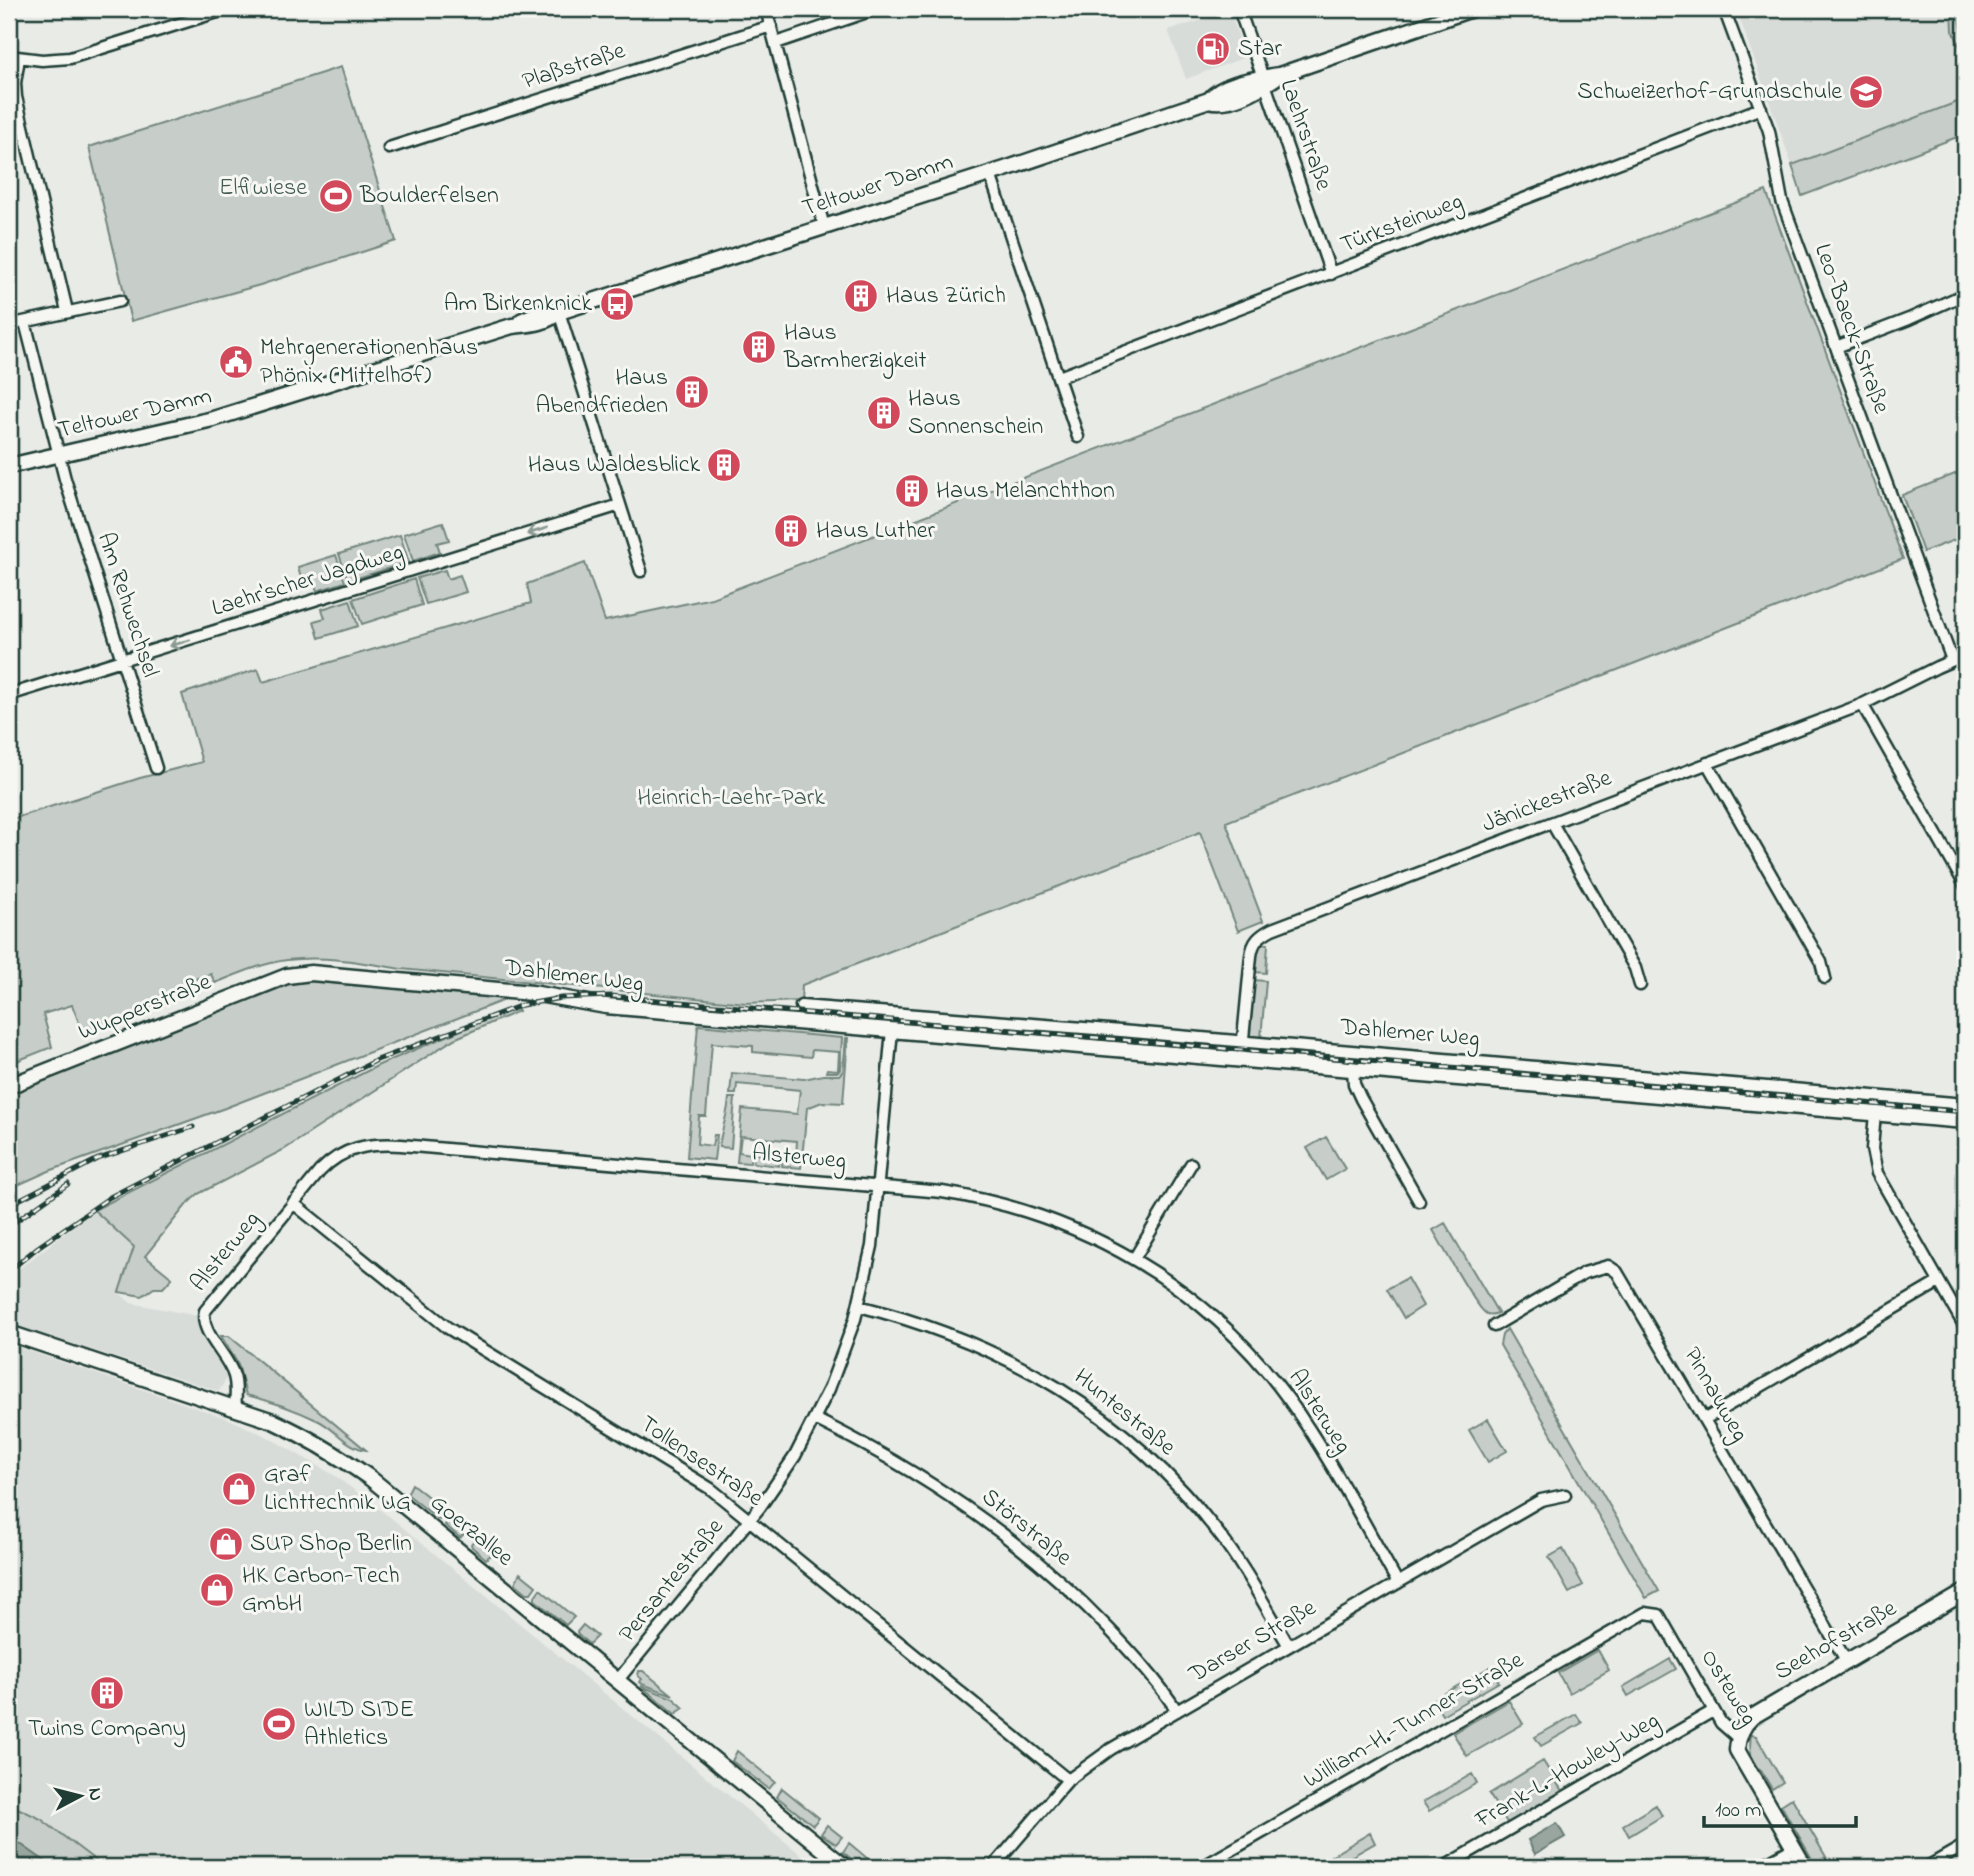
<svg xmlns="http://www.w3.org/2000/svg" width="1974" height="1876" font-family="'Indie Flower',sans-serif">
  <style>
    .built { fill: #d8dcd8 }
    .green { fill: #c7cec9; stroke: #73867e; stroke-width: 2 }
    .water { fill: #99a6a0; stroke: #687c75; stroke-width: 2 }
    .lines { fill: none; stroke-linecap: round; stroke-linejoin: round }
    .street-casing { stroke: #1f3d34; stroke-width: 15 }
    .secondary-casing { stroke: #1f3d34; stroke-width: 19 }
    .street { stroke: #f6f6f2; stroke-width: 10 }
    .secondary { stroke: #f6f6f2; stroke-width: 14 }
    .rail-casing { stroke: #1f3d34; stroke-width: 5 }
    .rail { stroke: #f6f6f2; stroke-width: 2.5; stroke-dasharray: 8; stroke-linecap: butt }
    .oneway { stroke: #8a9a93 }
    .labels { text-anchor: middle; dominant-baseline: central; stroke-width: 6; stroke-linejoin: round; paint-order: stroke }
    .poi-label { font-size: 24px; fill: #1f3d34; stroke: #f6f6f2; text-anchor: start }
    .street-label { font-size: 24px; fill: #1f3d34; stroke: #f6f6f2 }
    .park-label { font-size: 24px; fill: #415a52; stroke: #f6f6f2 }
  </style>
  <rect width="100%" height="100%" fill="#e9ebe7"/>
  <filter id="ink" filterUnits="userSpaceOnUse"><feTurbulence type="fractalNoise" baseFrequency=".0143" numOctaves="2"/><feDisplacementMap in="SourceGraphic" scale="14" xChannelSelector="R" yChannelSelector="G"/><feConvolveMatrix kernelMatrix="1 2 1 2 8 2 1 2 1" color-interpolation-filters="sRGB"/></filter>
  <g filter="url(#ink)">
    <path class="built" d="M1736,9H1965V99L1792,165Z
      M1230,12L1246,57L1186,79L1168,30Z
      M94,1210L134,1247L119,1293L131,1303L198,1316L201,1329L228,1376L219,1391L9,1323V1280L15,1272Z
      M9,1344L229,1419L268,1437L334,1475L390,1517L816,1867H104L41,1819L9,1804Z"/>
    <path class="green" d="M1952,9H1959L1965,56L1953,31Z
      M341,67L396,241L260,285L131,321L89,147Z
      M1965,99V134L1802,196L1792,165Z
      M1766,191L1903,559L1226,822L1263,921L1238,931L1200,832L802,985L801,1001L746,1003L401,969C365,963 325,955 287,960C263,963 238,974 215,983L211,974L195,979L196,985L159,997L161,1005L84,1035L72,1005L43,1014L52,1047L9,1064V820L140,778L202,762L182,694L258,669L263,682L531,603L527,584L585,563L605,621L712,598Z
      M1965,470V536L1923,552L1902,495Z
      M443,522L449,540L437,543L440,552L413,561L404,534Z
      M400,535L409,562L348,581L339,554Z
      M336,555L345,582L317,591L314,582L303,586L298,567Z
      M445,570L448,579L460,575L466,592L426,604L417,578Z
      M414,579L422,605L362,624L353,599Z
      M350,600L358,626L319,638L314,621L325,618L322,609Z
      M1261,943L1268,944L1266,973L1254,972L1257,952Z
      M309,978L512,997L225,1108L49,1171L9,1189V1092L301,979Z
      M1253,980L1266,981L1261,1038L1249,1037Z
      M518,1009L519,1011L454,1039L285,1149L198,1194L187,1204L145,1256L172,1278L163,1288H154L142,1296L119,1292L134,1247L94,1210L379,1065L494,1016Z
      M698,1025L842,1038L840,1070L837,1072H826L827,1069L838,1070L839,1052L812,1050L811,1057L753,1052V1046L712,1043L706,1116H699L697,1144L712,1146L714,1135H717L714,1160L687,1157Z
      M846,1038H848L843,1103L822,1102L807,1108L801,1168L782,1166L783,1157L796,1158L797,1141L741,1136L739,1152L751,1154L750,1163L737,1162L742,1109L797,1114L800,1090L737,1084L736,1094H730L732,1073L804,1079L823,1075H839L843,1071Z
      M1259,1046L1304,1051L1306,1059L1254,1056V1048L1258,1049Z
      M1322,1052L1326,1055L1495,1068L1501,1071V1075L1314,1059L1316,1053Z
      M1550,1073L1643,1080L1646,1082V1087L1548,1079Z
      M1654,1081L1659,1084L1717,1088L1719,1090L1718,1093L1654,1088Z
      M1728,1088L1779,1094V1099L1726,1094Z
      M1823,1095L1835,1098L1874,1101V1107L1822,1104Z
      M729,1098H735L731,1148L719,1147C721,1130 728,1115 729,1098Z
      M1883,1100L1938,1106L1940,1113L1882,1109Z
      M1326,1137L1345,1169L1326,1180L1307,1148Z
      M754,1154L780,1157L779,1166L753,1163Z
      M1445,1223L1498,1313C1495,1314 1490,1315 1487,1314C1478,1312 1441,1243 1433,1230Z
      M1407,1278L1423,1306L1404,1318L1387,1289Z
      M1507,1329L1659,1591L1646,1598L1500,1345L1502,1335Z
      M221,1336H229L366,1450C348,1448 335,1429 319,1421C296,1410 271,1401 246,1395L238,1364Z
      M1488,1419L1507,1451L1488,1462L1469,1430Z
      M412,1484L447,1512L442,1519L439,1520L407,1494Z
      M450,1515L468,1530L460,1538L445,1525Z
      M477,1537L494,1552L486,1559L472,1547L471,1544Z
      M1563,1549L1583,1585L1569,1593L1549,1557Z
      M520,1573L536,1586L531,1593H527L515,1583Z
      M540,1589L574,1617L566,1625L535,1600V1596Z
      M583,1625L597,1636L589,1644L578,1635L577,1632Z
      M1598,1650L1609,1670L1569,1693L1558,1673Z
      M1670,1659L1676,1669L1628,1696L1623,1687Z
      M1490,1667L1499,1682L1442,1715L1433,1700Z
      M639,1671H643L673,1695L642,1684L640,1682L642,1679L638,1676Z
      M641,1686L673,1698L684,1708L675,1714Z
      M1509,1701L1523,1724L1467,1756L1453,1733Z
      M1576,1714L1582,1723L1541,1746L1535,1737Z
      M1751,1735L1756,1736L1783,1782L1772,1789L1760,1769L1755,1767C1750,1756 1749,1747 1751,1735Z
      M737,1751L775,1782L769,1789L732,1761Z
      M1543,1761L1562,1791L1508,1824L1489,1794Z
      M1472,1774L1477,1783L1429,1811L1423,1802Z
      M782,1788L819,1818L813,1825L777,1797Z
      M1792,1798L1826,1857L1815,1864L1781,1805Z
      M9,1804L41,1819L104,1867H53L9,1836Z
      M1656,1805L1662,1816L1629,1836L1623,1825Z
      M827,1825L842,1837L836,1844L821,1834Z
      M1370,1833L1375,1843L1333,1867H1324L1321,1862Z
      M849,1843L868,1859L860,1866L843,1852Z"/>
    <path class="water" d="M1557,1823L1565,1837L1535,1854L1528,1840Z
      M9,1836L53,1867H9Z"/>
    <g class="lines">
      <g class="street-casing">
        <path id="street" d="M766,9L824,227
          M1239,9L1331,274
          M1724,9L1769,131L1782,201L1952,660
          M776,43L876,9
          M9,56L42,60L70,58L227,9
          M19,58L15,83L16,97L67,311
          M389,148L771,26
          M990,174L1078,437
          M559,312L641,571
          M25,322L65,479L156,768
          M9,325L120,301
          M1836,347L1909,319L1965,294
          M1059,377L1761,108
          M9,695L620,505
          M1862,704L1965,885
          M1707,763L1821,962L1825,978
          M1552,823L1635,968L1640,985
          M801,1006L1109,1030L1965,1104
          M1242,1049L1251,956C1253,941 1259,936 1272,929L1861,705L1937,667L1965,655
          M1353,1069L1354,1084L1361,1099L1419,1201
          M1875,1113L1872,1149L1877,1173L1965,1327
          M293,1203L448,1328L711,1489L1068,1780
          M1134,1259L1191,1164
          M859,1306C1005,1343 1126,1413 1219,1534C1246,1569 1266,1608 1289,1646
          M1956,1310L1965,1305
          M1494,1326L1584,1273L1608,1266L1617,1272L1847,1662
          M235,1409C236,1398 237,1386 234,1376C228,1354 199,1333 205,1311L320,1171C343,1147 369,1143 401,1145L942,1192C1080,1213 1206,1285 1289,1400C1330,1457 1363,1522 1398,1583
          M815,1419C925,1473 1024,1540 1109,1629C1133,1654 1158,1681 1177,1711
          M1705,1419L1939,1282
          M617,1681L760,1507L795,1456L829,1389L855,1319L872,1246L892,1030
          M993,1867L1068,1780L1111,1749L1541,1500L1565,1495
          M1202,1867L1645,1613L1659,1615L1721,1723L1737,1737
          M1444,1867L1713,1711
          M1759,1867L1793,1848
          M1927,1867L1965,1845"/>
      </g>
      <g class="secondary-casing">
        <path id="secondary" d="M1209,100C1230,106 1257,90 1275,78
          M521,321L546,310L559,312
          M9,466L213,419L512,326C530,324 545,324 559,312L1005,169L1209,100C1224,82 1256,79 1279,75L1472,9
          M9,1086L287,976L311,973L532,993L606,1006L1965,1121
          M9,1333L273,1421C308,1437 339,1456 370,1478L845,1867
          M1805,1867L1737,1750C1738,1736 1742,1726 1752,1717L1965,1592"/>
      </g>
      <use href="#street" class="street"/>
      <use href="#secondary" class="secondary"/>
      <g class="rail-casing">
        <path id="rail" d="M9,1205L98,1159L193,1127
          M9,1226L68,1184
          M9,1271L38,1247L110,1197L377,1060L522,1005L561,998L611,996L1965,1112"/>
      </g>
      <use href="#rail" class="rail"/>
    </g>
    <defs><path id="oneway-shaft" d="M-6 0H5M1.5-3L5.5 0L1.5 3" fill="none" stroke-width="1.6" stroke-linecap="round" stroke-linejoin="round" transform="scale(1.75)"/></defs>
    <g class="oneway">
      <use href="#oneway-shaft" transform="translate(537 531) rotate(163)"/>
      <use href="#oneway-shaft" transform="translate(180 643) rotate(163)"/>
    </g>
  </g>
  <defs>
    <g id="fuel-disc" transform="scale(1.75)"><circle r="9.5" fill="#d1495b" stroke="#f6f6f2"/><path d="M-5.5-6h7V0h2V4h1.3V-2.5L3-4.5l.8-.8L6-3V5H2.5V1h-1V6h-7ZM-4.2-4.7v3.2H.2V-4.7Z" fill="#fff"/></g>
    <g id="school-disc" transform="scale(1.75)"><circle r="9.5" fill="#d1495b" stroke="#f6f6f2"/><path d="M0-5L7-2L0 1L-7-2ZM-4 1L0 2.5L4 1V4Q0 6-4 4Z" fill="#fff"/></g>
    <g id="stadium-disc" transform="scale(1.75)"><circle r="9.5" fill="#d1495b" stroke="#f6f6f2"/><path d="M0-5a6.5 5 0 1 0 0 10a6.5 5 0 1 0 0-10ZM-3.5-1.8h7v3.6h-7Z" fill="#fff"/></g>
    <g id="building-disc" transform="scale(1.75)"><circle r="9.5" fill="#d1495b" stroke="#f6f6f2"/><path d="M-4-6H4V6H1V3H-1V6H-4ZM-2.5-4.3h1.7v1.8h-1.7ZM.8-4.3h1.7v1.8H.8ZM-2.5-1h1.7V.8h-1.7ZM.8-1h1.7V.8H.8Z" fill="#fff"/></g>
    <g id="bus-disc" transform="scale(1.75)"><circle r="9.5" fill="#d1495b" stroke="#f6f6f2"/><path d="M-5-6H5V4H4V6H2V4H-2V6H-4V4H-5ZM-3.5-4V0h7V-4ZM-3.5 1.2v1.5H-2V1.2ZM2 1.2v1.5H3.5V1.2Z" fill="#fff"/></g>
    <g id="civic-disc" transform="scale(1.75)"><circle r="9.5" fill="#d1495b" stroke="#f6f6f2"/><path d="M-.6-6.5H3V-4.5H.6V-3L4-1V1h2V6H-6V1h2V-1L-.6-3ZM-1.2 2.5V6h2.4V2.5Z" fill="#fff"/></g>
    <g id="shop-disc" transform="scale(1.75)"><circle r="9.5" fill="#d1495b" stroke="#f6f6f2"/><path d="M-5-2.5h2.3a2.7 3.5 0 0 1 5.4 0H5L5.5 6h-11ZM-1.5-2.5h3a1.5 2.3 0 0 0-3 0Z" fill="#fff"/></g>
  </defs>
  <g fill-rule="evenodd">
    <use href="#fuel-disc" x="1213" y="49"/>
    <use href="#school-disc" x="1866" y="92"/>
    <use href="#stadium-disc" x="336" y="196"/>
    <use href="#building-disc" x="861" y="296"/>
    <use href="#bus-disc" x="617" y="304"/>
    <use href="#building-disc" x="759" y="347"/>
    <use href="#civic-disc" x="236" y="362"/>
    <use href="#building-disc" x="692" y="392"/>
    <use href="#building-disc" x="884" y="413"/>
    <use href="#building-disc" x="724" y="465"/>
    <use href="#building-disc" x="912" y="491"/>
    <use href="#building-disc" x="791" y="531"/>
    <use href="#shop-disc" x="239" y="1489"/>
    <use href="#shop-disc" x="226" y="1544"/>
    <use href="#shop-disc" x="217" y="1590"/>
    <use href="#building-disc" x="107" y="1693"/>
    <use href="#stadium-disc" x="279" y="1724"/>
  </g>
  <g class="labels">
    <g class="poi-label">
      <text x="1238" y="49">Star</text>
      <text x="1842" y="92" text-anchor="end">Schweizerhof-Grundschule</text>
      <text x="360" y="196">Boulderfelsen</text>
      <text x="886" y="296">Haus Zürich</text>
      <text x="592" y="304" text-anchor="end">Am Birkenknick</text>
      <text x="784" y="333">Haus<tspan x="784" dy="28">Barmherzigkeit</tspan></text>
      <text x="260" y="348">Mehrgenerationenhaus<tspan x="260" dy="28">Phönix (Mittelhof)</tspan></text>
      <text x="668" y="378" text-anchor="end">Haus<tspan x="668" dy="28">Abendfrieden</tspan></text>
      <text x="908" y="399">Haus<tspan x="908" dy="28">Sonnenschein</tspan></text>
      <text x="700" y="465" text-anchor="end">Haus Waldesblick</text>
      <text x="936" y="491">Haus Melanchthon</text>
      <text x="816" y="531">Haus Luther</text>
      <text x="264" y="1475">Graf<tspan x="264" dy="28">Lichttechnik UG</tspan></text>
      <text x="250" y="1544">SUP Shop Berlin</text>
      <text x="242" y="1576">HK Carbon-Tech<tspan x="242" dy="28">GmbH</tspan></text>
      <text x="304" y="1710">WILD SIDE<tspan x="304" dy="28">Athletics</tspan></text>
      <text x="107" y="1729" text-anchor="middle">Twins Company</text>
    </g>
    <g class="street-label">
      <text transform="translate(574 67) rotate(-18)">Plaßstraße</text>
      <text transform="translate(1305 135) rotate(71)">Laehrstraße</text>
      <text transform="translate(878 186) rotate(-18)">Teltower Damm</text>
      <text transform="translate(1402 224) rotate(-21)">Türksteinweg</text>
      <text transform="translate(1851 329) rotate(70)">Leo-Baeck-Straße</text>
      <text transform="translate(135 414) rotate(-13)">Teltower Damm</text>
      <text transform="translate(308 581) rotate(-17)">Laehr'scher Jagdweg</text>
      <text transform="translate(127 605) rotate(72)">Am Rehwechsel</text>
      <text transform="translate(1547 802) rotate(-21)">Jänickestraße</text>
      <text transform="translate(574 977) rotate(7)">Dahlemer Weg</text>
      <text transform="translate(145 1008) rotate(-22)">Wupperstraße</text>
      <text transform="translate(1410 1034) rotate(5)">Dahlemer Weg</text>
      <text transform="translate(799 1158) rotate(5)">Alsterweg</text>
      <text transform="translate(226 1252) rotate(-51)">Alsterweg</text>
      <text transform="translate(1715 1395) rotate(60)">Pinnauweg</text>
      <text transform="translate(1319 1412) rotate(57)">Alsterweg</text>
      <text transform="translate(1124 1413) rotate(39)">Huntestraße</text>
      <text transform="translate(701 1462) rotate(34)">Tollensestraße</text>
      <text transform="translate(1026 1528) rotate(39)">Störstraße</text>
      <text transform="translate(471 1531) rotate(39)">Goerzallee</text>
      <text transform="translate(672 1581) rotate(-51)">Persantestraße</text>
      <text transform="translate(1836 1641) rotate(-30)">Seehofstraße</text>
      <text transform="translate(1253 1642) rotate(-30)">Darser Straße</text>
      <text transform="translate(1728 1688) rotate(58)">Osteweg</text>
      <text transform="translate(1414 1721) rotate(-30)">William-H.-Tunner-Straße</text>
      <text transform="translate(1568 1771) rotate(-30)">Frank-L.-Howley-Weg</text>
    </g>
    <g class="park-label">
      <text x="263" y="188">Elfiwiese</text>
      <text x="731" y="798">Heinrich-Laehr-Park</text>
    </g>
  </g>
  <rect width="1974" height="1876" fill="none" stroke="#f6f6f2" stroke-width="35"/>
  <rect x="18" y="18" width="1939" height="1841" fill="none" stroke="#1f3d34" stroke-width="2.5" filter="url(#ink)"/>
  <g transform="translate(80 1796) rotate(83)" stroke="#f6f6f2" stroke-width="5" paint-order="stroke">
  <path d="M0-5L12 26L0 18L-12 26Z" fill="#1f3d34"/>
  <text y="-10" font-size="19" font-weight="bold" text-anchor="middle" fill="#1f3d34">N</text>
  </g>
  <path d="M1704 1816v10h152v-10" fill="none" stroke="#1f3d34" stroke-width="3.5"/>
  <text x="1715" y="1816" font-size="21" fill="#1f3d34" stroke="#f6f6f2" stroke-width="5" paint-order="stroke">100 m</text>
</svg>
